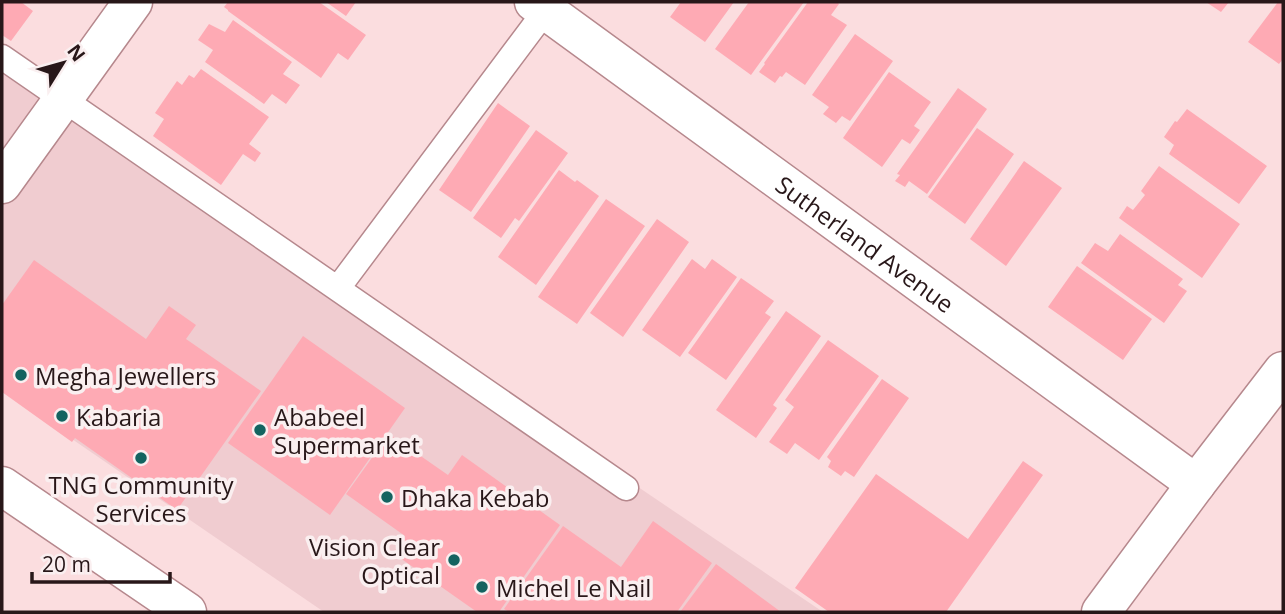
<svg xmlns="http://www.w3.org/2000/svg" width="1285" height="614" font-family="'Open Sans',sans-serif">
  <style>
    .built { fill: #f0ccd0 }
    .building { fill: #feaab4 }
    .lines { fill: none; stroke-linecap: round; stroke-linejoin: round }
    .lane-casing { stroke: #b6888d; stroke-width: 27 }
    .street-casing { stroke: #b6888d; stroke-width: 41 }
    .primary-casing { stroke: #b6888d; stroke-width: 41 }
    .lane { stroke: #fff; stroke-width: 24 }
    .street { stroke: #fff; stroke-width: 38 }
    .primary { stroke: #fff; stroke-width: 38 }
    .poi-dot { fill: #146360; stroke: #faeff0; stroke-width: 2.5 }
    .labels { text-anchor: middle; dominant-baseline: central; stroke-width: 7; stroke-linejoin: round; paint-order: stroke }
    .street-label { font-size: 24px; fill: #281719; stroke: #faeff0 }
    .poi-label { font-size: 24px; fill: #281719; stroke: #faeff0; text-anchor: start }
  </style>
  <rect width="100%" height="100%" fill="#fbdddf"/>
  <path class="built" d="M2,67L119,136L823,612H324L2,391Z"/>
  <path class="building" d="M2,2H21L33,11L11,41L2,35Z
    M228,2H319L366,35L348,60L338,53L321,78L228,11V10L224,7Z
    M326,2H356L346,16Z
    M681,2H734L705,42L670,17Z
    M749,2H804L751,75L715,49Z
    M808,2H837L839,4L831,15L847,25L805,85L786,72L782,77L780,76L775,83L759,72L765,64L764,63Z
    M1206,2H1229L1221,12Z
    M1278,2H1283V59L1279,64L1248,42Z
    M233,20L292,62L283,74L300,85L286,104L272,94L264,104L205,62L213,50L198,40L209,24L225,32Z
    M855,34L893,61L850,121L842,116L836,123L823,114L829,107L812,95Z
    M201,69L269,117L249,144L261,153L255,162L243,154L221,185L153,136L164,119L155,113L177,81L182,85L189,75L194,78Z
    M889,72L931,102L914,126L920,130L910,144L902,139L882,167L843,138Z
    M958,88L987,109L927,194L909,181L905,187L895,181L900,175L897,174Z
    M498,103L530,126L471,212L439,190Z
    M1187,109L1267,166L1239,204L1169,154L1174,145L1164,137L1175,121L1177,122Z
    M977,128L1014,154L965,224L928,197Z
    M536,130L568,153L519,221L515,218L501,238L473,218Z
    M1024,161L1062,188L1006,266L970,239Z
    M1159,166L1240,224L1202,278L1119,218L1127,206L1133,210L1145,195L1141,191Z
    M559,170L575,182L577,180L599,196L536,285L498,257Z
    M606,199L645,226L577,324L538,297Z
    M657,219L689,242L623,337L590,313Z
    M1120,234L1183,279L1178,285L1187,291L1164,323L1081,263L1095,243L1108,251Z
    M692,259L705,269L712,259L737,277L680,357L642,330Z
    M34,260L146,339L169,306L196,325L186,339L261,391L177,510L75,438L72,442L2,392V305Z
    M1077,266L1152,319L1123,360L1048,307Z
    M741,278L774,301L765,313L771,317L726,380L688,353Z
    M786,311L821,336L773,405L777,408L756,438L716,410Z
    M303,336L405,408L330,515L228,443Z
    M828,340L879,376L819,460L795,443L787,454L769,442L794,407L785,400Z
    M882,379L909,398L854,477L845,471L841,476L828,467L831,461L827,457Z
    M389,434L448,475L462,455L560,525L499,612H477L393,553L405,536L346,494Z
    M1023,461L1043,475L946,612H829L795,588L876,474L968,539Z
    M653,521L712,563L677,612H509L504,609L563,526L621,567Z
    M716,564L781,612H680Z"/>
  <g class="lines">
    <g class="lane-casing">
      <path id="lane" d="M2,57L626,488
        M338,288L552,2"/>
    </g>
    <g class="street-casing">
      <g id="street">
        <path id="s1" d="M534,2L1196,484"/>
        <path d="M2,184L133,2"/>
      </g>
    </g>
    <g class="primary-casing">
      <path id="primary" d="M2,486L187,612
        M1101,612L1196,484L1283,371"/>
    </g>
    <use href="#lane" class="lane"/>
    <use href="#street" class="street"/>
    <use href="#primary" class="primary"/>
  </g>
  <g class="poi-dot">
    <circle cx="21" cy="375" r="7"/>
    <circle cx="62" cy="416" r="7"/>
    <circle cx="260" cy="430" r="7"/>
    <circle cx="141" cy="458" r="7"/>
    <circle cx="387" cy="497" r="7"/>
    <circle cx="454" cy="560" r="7"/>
    <circle cx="482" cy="587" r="7"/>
  </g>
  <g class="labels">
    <g class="street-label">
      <text stroke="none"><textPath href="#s1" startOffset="410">Sutherland Avenue</textPath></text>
    </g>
    <g class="poi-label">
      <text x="35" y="375">Megha Jewellers</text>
      <text x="76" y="416">Kabaria</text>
      <text x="274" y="416">Ababeel<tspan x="274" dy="28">Supermarket</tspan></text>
      <text x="141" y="484" text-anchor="middle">TNG Community<tspan x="141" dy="28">Services</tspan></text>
      <text x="401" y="497">Dhaka Kebab</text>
      <text x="440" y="546" text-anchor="end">Vision Clear<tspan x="440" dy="28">Optical</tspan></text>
      <text x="496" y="587">Michel Le Nail</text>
    </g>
  </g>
  <rect width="1285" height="614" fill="none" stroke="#281719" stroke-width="7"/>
  <g transform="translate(63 63) rotate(53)" stroke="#faeff0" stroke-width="5" paint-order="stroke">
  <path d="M0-5L12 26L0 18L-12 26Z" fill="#281719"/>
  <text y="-10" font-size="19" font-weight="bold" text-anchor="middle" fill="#281719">N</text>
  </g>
  <path d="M32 572v10h138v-10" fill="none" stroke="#281719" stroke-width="3.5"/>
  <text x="42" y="572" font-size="21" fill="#281719" stroke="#faeff0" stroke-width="5" paint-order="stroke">20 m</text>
</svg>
